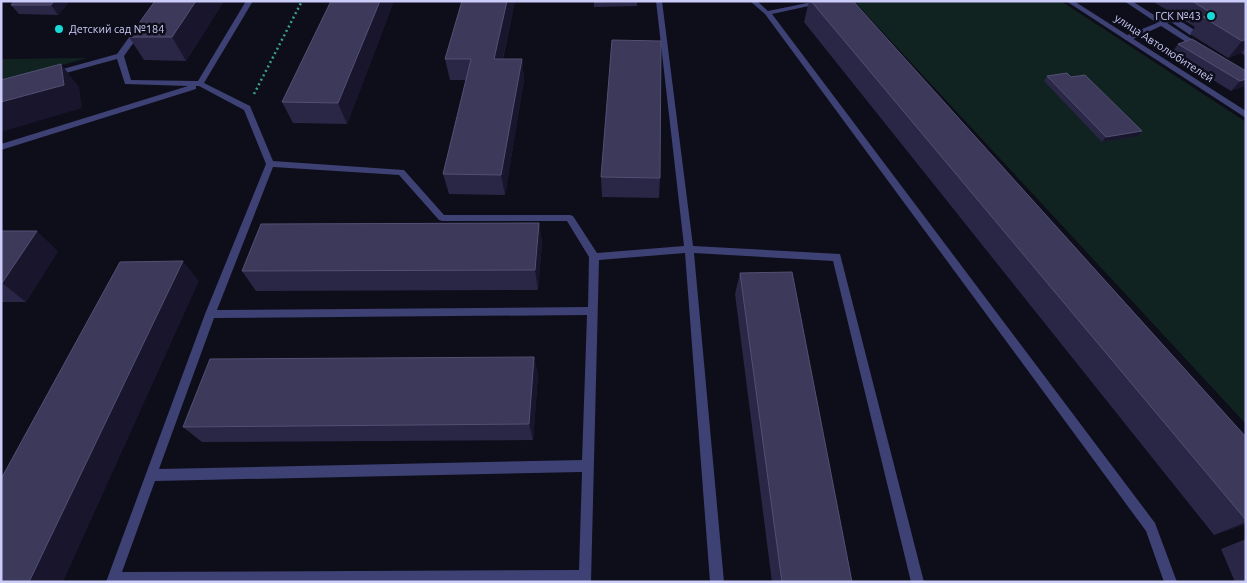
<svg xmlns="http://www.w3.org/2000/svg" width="1247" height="583" font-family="Ubuntu,sans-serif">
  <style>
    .green { fill: #112321 }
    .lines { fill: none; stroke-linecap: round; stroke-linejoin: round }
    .path { stroke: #39a08e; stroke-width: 2.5; stroke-dasharray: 2 3; stroke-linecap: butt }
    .service { fill: #3d4174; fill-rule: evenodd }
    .tertiary { fill: #3d4174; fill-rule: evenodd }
    .wall { fill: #2a2746 }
    .shaded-wall { fill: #18152d }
    .building { fill: #3c395a; stroke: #525073 }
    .poi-dot { fill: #18d9d6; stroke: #0e0d1a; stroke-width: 2 }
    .labels { text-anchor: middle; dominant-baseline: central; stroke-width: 5; stroke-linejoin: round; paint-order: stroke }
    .far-poi-label { font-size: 11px; fill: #ccccf9; stroke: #0e0d1a; text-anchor: end }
    .far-street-label { font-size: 11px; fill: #ccccf9; stroke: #0e0d1a }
  </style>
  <rect width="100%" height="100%" fill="#0e0d1a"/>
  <path class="green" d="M854,1H1061L1246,122V424Z
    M87,58L1,82V59Z"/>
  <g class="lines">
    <path class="path" d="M254,94L302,1"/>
    <path class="service" d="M246,1H253L204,83L250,106L273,161L404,170L444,215H570L573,216L597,253L684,246L656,1H662L693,246L840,254L924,582H911L833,261L694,253L724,582H710L685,253L599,260L591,582H106L205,314L266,164L244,110L199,86H196V89L1,150V144L188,86L125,84L117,59L55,76L51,74L52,72L117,54L135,29L142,31L124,56L131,80L198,81ZM273,167L399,175L439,220L442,221H567L589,257L588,307L217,310ZM587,315L582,460L159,469L214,318ZM582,472L579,570L122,572L155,481Z
      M750,1H757L768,11L817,1H832L772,14L1155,523L1177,582H1164L1146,531L765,14Z
      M1124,1H1132L1162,20L1174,17L1196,31V35H1190L1171,22L1167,23L1204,47L1203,49H1197L1161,26L1131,40H1125V36L1157,23Z"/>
    <path class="tertiary" d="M1066,1H1074L1246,111V118Z"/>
  </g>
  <path class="wall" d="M70,1L58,15L19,14L11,5Z
    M155,1H224L186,61L144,60L129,37Z
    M331,1H394L347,124L293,123L282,102Z
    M462,1H515L503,59H522L524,80L505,195L449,194L443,174L466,80H450L445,59Z
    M594,1H637V6L594,7Z
    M809,1H853L1246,437V524L1214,535L804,22Z
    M1152,1H1246V56L1241,53L1228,58L1190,34L1195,27Z
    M1178,44L1246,71V84L1244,86L1231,91L1171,54Z
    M1047,76L1071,77L1138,136L1102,142L1044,81Z
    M601,177L660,178L659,198L602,197Z
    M539,223L542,243L538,290L256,291L242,271Z
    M1,231L58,251L26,302H1Z
    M740,273L852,582H772L735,294Z
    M534,357L538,375L533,440L202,442L183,427Z
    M1246,539V582H1235L1221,549Z"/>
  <path class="shaded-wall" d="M54,1H70L58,15L51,5Z
    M196,1H224L186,61L172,37Z
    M380,1H394L347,124L338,103Z
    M507,1H515L498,80L494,59Z
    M1246,39V47L1241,53L1228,58L1242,41Z
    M522,59L524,80L505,195L501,175Z
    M61,64L79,87L82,108L1,132V102Z
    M1246,79V84L1244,86L1231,91L1240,81Z
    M1142,131L1138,136L1102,142L1106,137Z
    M539,223L542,243L538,290L535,270Z
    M37,231L58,251L26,302L2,283Z
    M183,261L199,281L63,582H29Z
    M534,357L538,375L533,440L529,424Z
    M1246,522V524L1214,535Z"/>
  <path class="building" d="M14,1H54L51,5H11Z
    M155,1H196L172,37H129Z
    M331,1H380L338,103L282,102Z
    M462,1H507L494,59H522L501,175L443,174L471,59H445Z
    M594,1H623L594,2Z
    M811,1H853L1246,437V520Z
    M1192,1H1246V39L1242,41L1203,17L1213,14Z
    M1192,39L1246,71V79L1240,81L1178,44Z
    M612,40L661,41L660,178L601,177Z
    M61,64L64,85L1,102V80Z
    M1067,73L1071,77L1085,75L1142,131L1106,137L1047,76Z
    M539,223L535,270L242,271L261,224Z
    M1,231H37L2,283H1Z
    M183,261L29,582H1V479L120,262Z
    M792,272L852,582H782L740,273Z
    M534,357L529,424L183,427L210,359Z"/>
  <g class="poi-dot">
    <circle cx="1211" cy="16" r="5"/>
    <circle cx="59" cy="29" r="5"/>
  </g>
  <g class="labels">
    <g class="far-poi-label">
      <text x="1201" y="16">ГСК №43</text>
      <text x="69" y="29" text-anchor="start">Детский сад №184</text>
    </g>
    <g class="far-street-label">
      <text transform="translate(1164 48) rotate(33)">улица Автолюбителей</text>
    </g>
  </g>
  <rect width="1247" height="583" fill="none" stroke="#ccccf9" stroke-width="5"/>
</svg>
